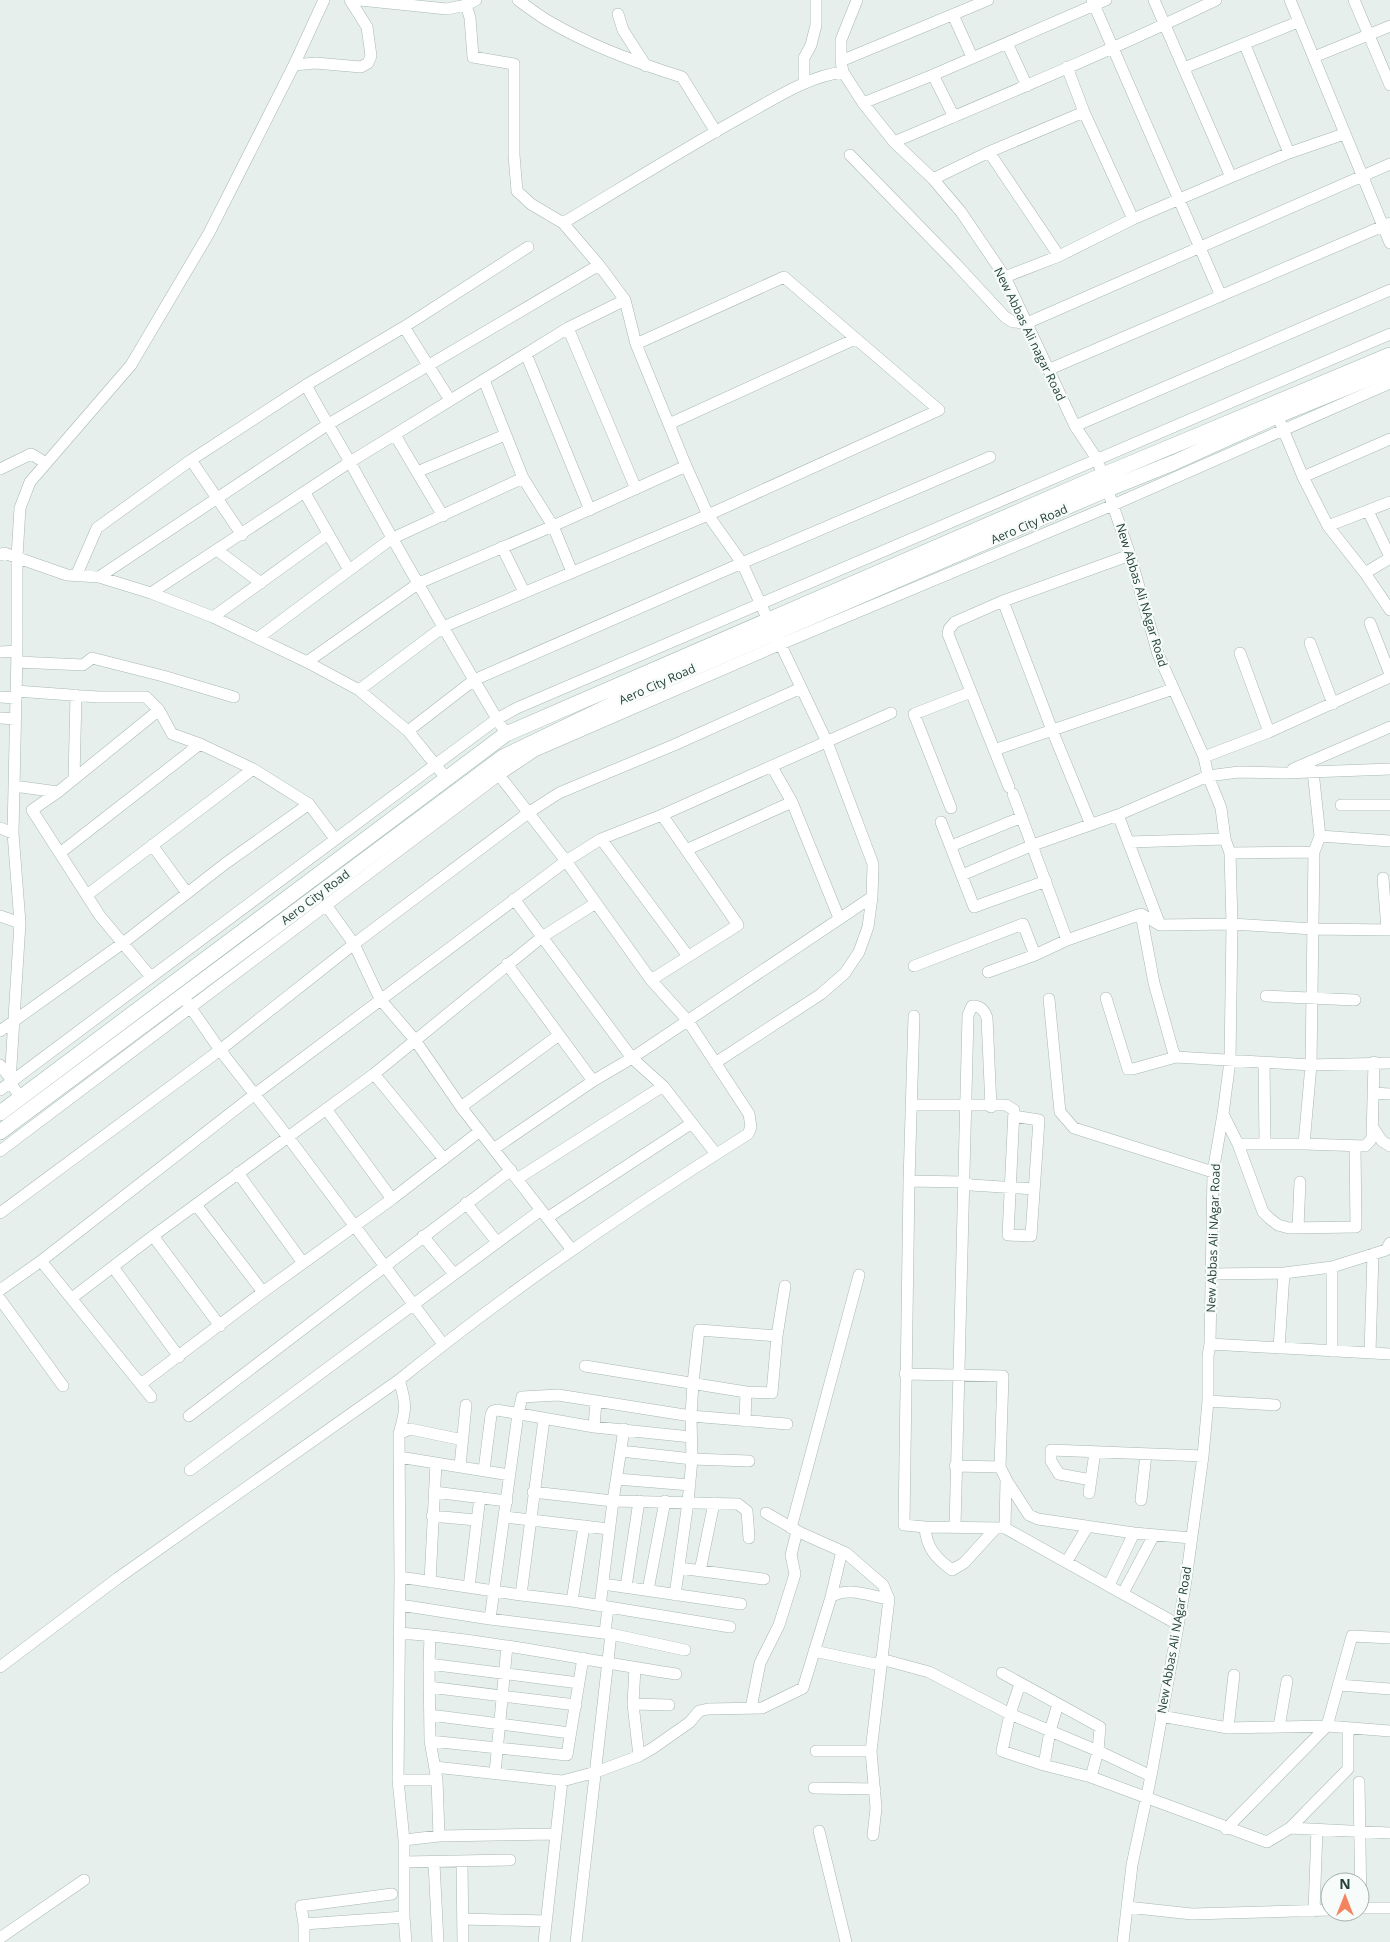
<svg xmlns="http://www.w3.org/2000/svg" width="1390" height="1942" font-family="'Open Sans',sans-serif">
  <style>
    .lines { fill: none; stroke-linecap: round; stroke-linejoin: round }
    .street-casing { stroke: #a8b8b2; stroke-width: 12 }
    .secondary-casing { stroke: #a4bbb3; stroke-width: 16 }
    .street { stroke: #fff; stroke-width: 11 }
    .secondary { stroke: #fff; stroke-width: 15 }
    .labels { text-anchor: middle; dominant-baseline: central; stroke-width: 4.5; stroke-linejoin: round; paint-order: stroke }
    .street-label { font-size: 12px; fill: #24423a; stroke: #f7fbf9 }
  </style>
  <rect width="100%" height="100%" fill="#e6efeb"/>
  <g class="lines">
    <g class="street-casing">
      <path id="street" d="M360,0L447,9L466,5L476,0
        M518,0C528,7 539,16 550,22C591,46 637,63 682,77L716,132
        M857,0L841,40V61L843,72L863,103L894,142L933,179L961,212L1005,277L1075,426L1097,459L1130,555L1158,654L1204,757L1208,776L1221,808L1225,839L1230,853L1232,924L1230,1061L1223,1114L1213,1172L1210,1344L1208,1356V1401L1203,1456L1185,1587L1151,1776L1132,1865L1123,1942
        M1092,0L1221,296
        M1154,0L1231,177
        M1290,0L1390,243
        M1354,0L1390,85
        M466,5L470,18L473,57L514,64V155L517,191L531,204L563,223L599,265L625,300L636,344L686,466L708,515L742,563L768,620
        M618,14L623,30L646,66
        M953,15L972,57
        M1007,43L1027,86
        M1245,45L1289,153
        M1314,57L1390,26
        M841,61L988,0
        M294,65L315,63L361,67L368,63L371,56L367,27L350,0
        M1067,67L1084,112L1133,219
        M1184,68L1298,22
        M933,75L954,117
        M804,83V58L811,45L816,25V0
        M863,103L933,75L1106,0
        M894,142C1002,96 1110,51 1216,0
        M989,152L1059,256
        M850,155L956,264L1005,317L1013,322L1027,323L1390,164
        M933,179L989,152L1084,112
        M563,223C623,187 682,150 743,116C776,98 806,77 843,72
        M1005,277L1059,256L1133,219L1231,177L1289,153L1344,134
        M404,327L450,400
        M568,328L636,489
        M526,354L590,510
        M1050,369L1390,223
        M484,380L523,478L553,526L572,572
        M306,385C320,412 336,437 351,464C401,555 453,645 506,734
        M1280,422L1303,477L1328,526L1365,573L1390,610
        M669,424L855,339
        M1075,426L1390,290
        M395,435L443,516
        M191,460L242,535
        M0,469L31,454L46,463
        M417,472L505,435
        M1303,477L1390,439
        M305,493L349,570
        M1368,511L1390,557
        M1328,526L1390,502
        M502,547L524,592
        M217,550L261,583
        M0,555L4,553L67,575L99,577L151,593L213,617L307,662L359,690L408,731L447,779
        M1365,573L1390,558
        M76,576L97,528L191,460L306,385L404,327L528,247
        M99,577L327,425L599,265
        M151,593L350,462L568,328L625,300
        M1003,601L1052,730L1091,825
        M213,617L328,534
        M1370,623L1390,674
        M258,638L391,539L523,478
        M1310,643L1333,704
        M0,652L17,651
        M1240,653L1269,732
        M17,662L83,665L92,658L163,676L234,697
        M307,662L419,583L553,526L686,466
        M359,690L443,627L708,515L939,410L784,277L636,344
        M16,691L98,697H146L159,710L172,734L200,744L253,769L309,804L335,839
        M0,697L16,698
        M0,718L16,719
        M408,731L474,680L742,563L990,457
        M994,750L1173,689
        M1204,757L1269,732L1390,677
        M772,767L792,802L839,918
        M1293,769L1390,727
        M74,779L76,695
        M14,786L58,792
        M1009,787L948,634L949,629L955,622L1003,601L1130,555
        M1013,794L1067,940
        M1341,805H1390
        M951,808L914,714L971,692
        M1118,815L1160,925
        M941,822L974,907L1046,881
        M0,828L13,833
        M1320,836L1390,841
        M601,839L688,956
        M1129,842L1225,839
        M152,845L187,893
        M951,846L1022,817
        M686,850L792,802
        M60,853L200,744
        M1230,853L1314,852
        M962,875L1033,845L1118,815L1208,776L1239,772L1284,773L1390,769
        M1383,878L1387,930
        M87,895L253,769
        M514,899L632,1058L663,1086L716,1154
        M326,905L354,944L380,999L415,1040L461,1107L572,1250
        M1141,914L1154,983L1173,1051L1176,1057L1311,1065L1390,1063
        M0,916L20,923
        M507,964L593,1081
        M914,966L1023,924L1035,955
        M988,972L1035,955L1067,940L1141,914L1160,925L1232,924L1313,929L1390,930
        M151,977L100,916L32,810L58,792L159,710
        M651,980L738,925L662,815
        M1266,996L1355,1000
        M1106,998L1128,1069H1133L1176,1057
        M1049,999L1060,1112L1074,1128L1213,1172
        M186,1001L220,1050L288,1137L443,1344
        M914,1016L909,1181L904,1525L925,1527L1005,1528
        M0,1031L123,943L226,863L309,804
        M1264,1062L1265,1143
        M715,1063L821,994L845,973L859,952L868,927L872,897
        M0,1065L10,1078
        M374,1074L444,1159
        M0,1090L435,765L497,719L517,708L1390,334
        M1373,1093L1390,1094
        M20,1097L10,1082L20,923L13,833L17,651V557L20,508L30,482L131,365L209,233L294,65L324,0
        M911,1105H1006L1014,1110L1008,1235L1031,1236L1039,1120L1014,1116
        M461,1107L559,1035
        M326,1109L392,1199
        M1223,1114L1238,1144L1263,1212L1269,1218L1278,1225L1289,1228L1356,1227L1355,1147
        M1372,1126L1382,1141L1390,1146
        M1238,1144H1304L1365,1146L1370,1141L1372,1137L1374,1062
        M1304,1144L1311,1065L1314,852L1320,836L1313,771
        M495,1148L593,1081L632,1058L872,897L873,864L827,742L778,639
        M0,1151L499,775L535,751L781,644L1113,505L1390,383
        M238,1173L303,1263
        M517,1179L663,1086
        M909,1181L963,1182L971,1185L1034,1189
        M466,1203L497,1242
        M197,1206L263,1292
        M0,1213L220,1050L354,944L528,813L559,793L674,745L801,688
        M547,1218L692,1123
        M1298,1228L1300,1182
        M153,1236L220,1326
        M423,1236L454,1274
        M41,1261L151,1397
        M113,1267L179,1357
        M1332,1267V1351
        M1211,1274L1284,1273L1332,1267L1386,1250L1390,1243
        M0,1290L41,1261L255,1094L566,861L601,839L662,815L891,713
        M72,1298L153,1236L374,1074L542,937L596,903
        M0,1299L63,1386
        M1210,1344L1390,1354
        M1279,1348L1284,1273
        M1370,1353L1373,1254
        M585,1366L746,1392L772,1393L777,1336L785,1286
        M905,1374L1003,1376L1000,1467L1006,1479L1005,1528L1177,1624
        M399,1380C407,1405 406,1410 399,1434L400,1577L398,1780L404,1840V1917L406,1942
        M141,1384L263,1292L392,1199L480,1131
        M1208,1401L1275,1405
        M189,1416L511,1170
        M745,1421L746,1392
        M594,1427L596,1401
        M399,1434L410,1429L463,1440
        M621,1451L692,1459L749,1461
        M399,1457L510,1475
        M460,1466L466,1405
        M955,1466L1000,1467
        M190,1470L541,1210
        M484,1470L491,1415L493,1411L497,1410L594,1427L691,1437
        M617,1479L690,1485
        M1091,1480L1059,1474L1051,1461V1450L1203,1456
        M1007,1481L1029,1515L1038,1519L1134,1533L1191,1538
        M434,1492L507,1501
        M533,1492L613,1501L738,1504L747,1511L749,1538
        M1089,1493L1095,1452
        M1141,1500L1146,1454
        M766,1513L801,1533L846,1553L883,1585L889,1599L871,1751L876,1808L873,1835
        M432,1516L476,1520
        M505,1517L609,1529
        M925,1527C926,1548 937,1559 952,1570L964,1563L995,1529
        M955,1527L968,1015L972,1006C980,1005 985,1011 987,1018L991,1107
        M791,1528L859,1275
        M1067,1561L1088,1526
        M679,1568L764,1579
        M700,1571L714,1503
        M400,1577L521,1595L572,1601L730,1627
        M430,1582L436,1463
        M603,1584L741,1604
        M1109,1585L1134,1533
        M469,1587L480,1497
        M626,1587L639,1501
        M648,1590L665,1501
        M1123,1593L1154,1535
        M521,1595L544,1419
        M675,1595L688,1502L692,1459L691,1416L693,1383L699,1330L777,1336
        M831,1597C847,1586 870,1596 889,1599
        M572,1601L584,1526
        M400,1605L490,1619L611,1634L685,1650
        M600,1606L613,1501L624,1429
        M490,1619L518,1414L522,1397L558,1395L691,1416L787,1424
        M399,1633C492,1640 583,1660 676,1674
        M605,1633L608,1607
        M430,1636L429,1664L430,1741L437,1780L439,1836
        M814,1651L880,1665
        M881,1659L929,1672L1010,1714L1098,1751L1151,1776
        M429,1664L579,1683
        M0,1667L118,1578L399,1380C509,1291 628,1209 748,1134L751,1127L749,1114L688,1021L651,980L566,861L499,775
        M635,1668L633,1704L639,1756
        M1002,1673L1100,1727L1098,1751L1091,1777
        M1020,1684L1010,1714L1002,1751L1044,1765L1091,1777L1267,1842L1290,1828L1348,1769V1728
        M1339,1685L1390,1689
        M429,1687L576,1705
        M633,1704L669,1705
        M751,1708L760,1663L779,1625L795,1574L791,1555L797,1531
        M430,1715L570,1733
        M1161,1716L1228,1728L1327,1726L1390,1731
        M1279,1727L1287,1681
        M1228,1728L1234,1675
        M430,1741L567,1755L583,1658
        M816,1751H871
        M1044,1765L1050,1731L1058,1704
        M435,1767L562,1781L596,1772L639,1756L653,1748L690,1722L699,1711L708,1709L762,1708L803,1688L831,1597L842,1551
        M495,1773L507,1646
        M398,1780H437
        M1359,1782L1361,1908
        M814,1788L875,1789
        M1290,1828L1390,1833
        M1226,1829L1327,1726L1352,1636L1390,1638
        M819,1831L846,1942
        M404,1840L439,1836L556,1834
        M404,1862L510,1860
        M462,1862L463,1942
        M434,1863L438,1942
        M1127,1907L1192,1914L1330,1910
        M1360,1908H1390
        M1314,1911L1317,1829
        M463,1919L546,1921
        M304,1924L404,1917
        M0,1938L84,1880
        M304,1942V1924L301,1906L392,1894
        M544,1942L562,1781
        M576,1942L611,1634"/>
    </g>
    <g class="secondary-casing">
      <path id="secondary" d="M0,1113L506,734L1103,475L1390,355
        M0,1132L503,757L640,691L1108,489L1173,463L1279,415L1390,370"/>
    </g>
    <use href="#street" class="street"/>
    <use href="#secondary" class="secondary"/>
  </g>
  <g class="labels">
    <g class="street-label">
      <text transform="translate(1030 334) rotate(64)">New Abbas Ali nagar Road</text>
      <text transform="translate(1029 524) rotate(-23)">Aero City Road</text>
      <text transform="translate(1142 595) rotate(73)">New Abbas Ali NAgar Road</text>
      <text transform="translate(657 684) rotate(-24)">Aero City Road</text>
      <text transform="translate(315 897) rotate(-37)">Aero City Road</text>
      <text transform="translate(1213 1238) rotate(-88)">New Abbas Ali NAgar Road</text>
      <text transform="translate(1174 1640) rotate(-80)">New Abbas Ali NAgar Road</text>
    </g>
  </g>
  <g transform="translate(1345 1897)"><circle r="24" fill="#f7fbf9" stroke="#a3b1ad"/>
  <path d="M0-4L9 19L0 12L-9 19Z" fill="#f4845f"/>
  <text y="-8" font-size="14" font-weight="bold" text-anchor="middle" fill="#24423a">N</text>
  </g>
</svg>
